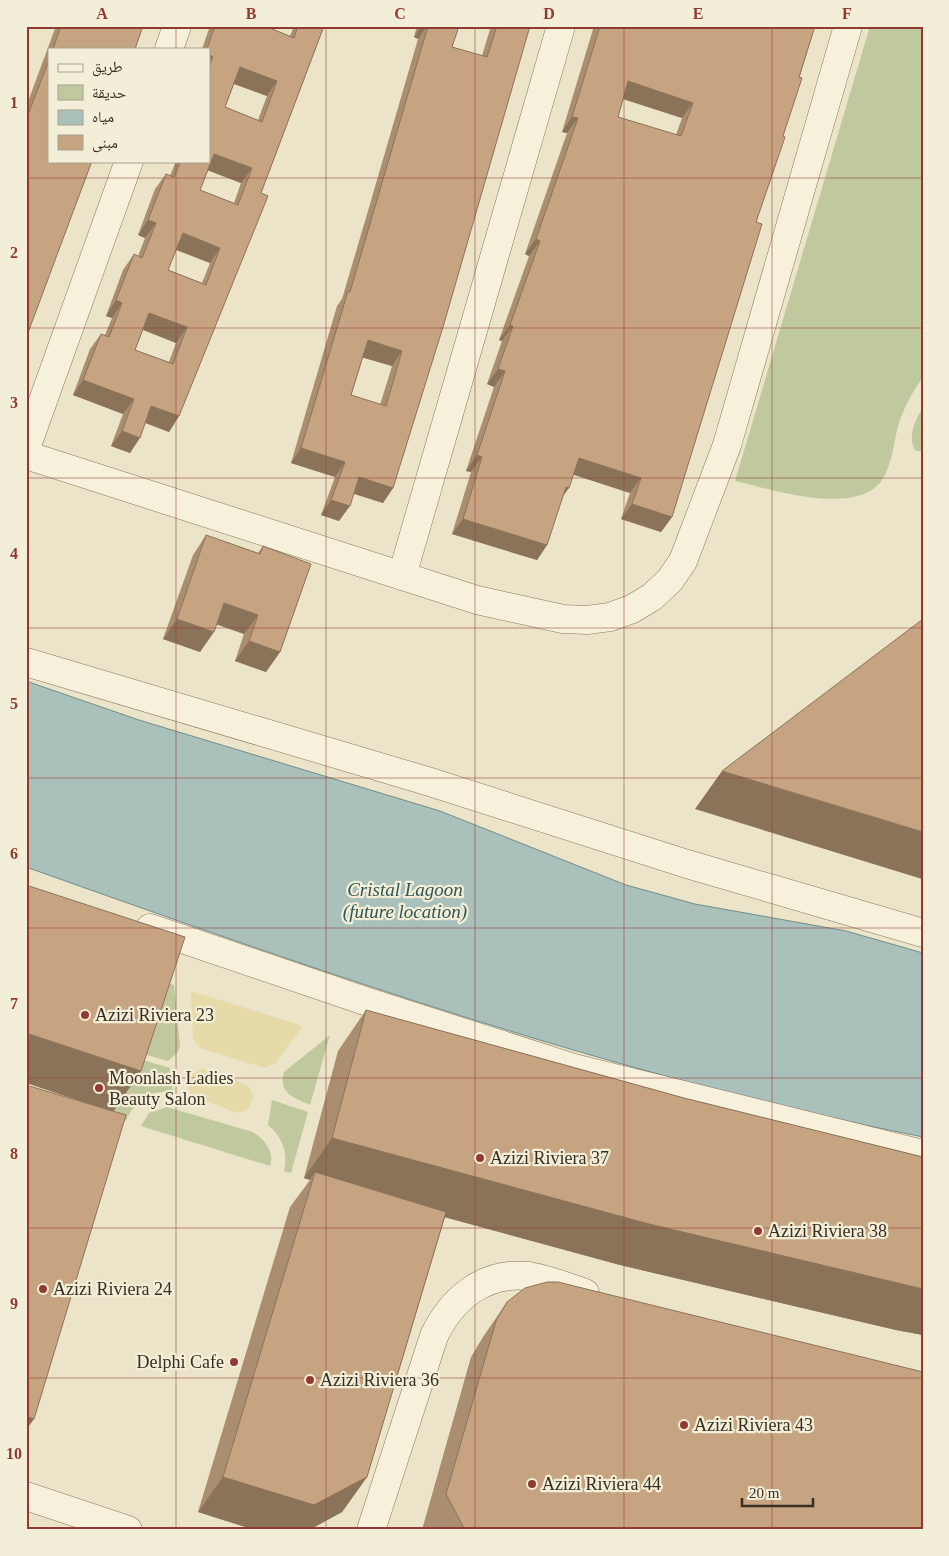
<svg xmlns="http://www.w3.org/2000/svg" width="949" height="1556" font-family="'Times New Roman','Noto Naskh Arabic',serif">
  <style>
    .green { fill: #c0c99d }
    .sand { fill: #e5daa8 }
    .water { fill: #a9c0bb; stroke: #708e89 }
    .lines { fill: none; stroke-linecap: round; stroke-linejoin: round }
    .minor-casing { stroke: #86775e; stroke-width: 29 }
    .minor { stroke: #f7f1db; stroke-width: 28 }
    .wall { fill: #ab8d6f; fill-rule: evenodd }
    .shaded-wall { fill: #8b735a }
    .building { fill: #c7a481; stroke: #8b735a; fill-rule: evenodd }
    .grid { fill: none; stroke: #913a33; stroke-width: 1; stroke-opacity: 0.55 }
    .poi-dot { fill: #913a33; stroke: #f3eed7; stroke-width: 2 }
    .labels { text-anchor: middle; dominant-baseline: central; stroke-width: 4.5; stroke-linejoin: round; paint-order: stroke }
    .poi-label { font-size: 18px; fill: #382e21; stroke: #f3eed7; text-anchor: start }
    .water-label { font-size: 19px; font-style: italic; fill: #315556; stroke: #f3eed7 }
    .neatline { fill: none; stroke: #913a33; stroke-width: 2 }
    .grid-label { font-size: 16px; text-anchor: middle; font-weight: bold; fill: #913a33 }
  </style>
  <rect width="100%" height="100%" fill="#ebe4c8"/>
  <path class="green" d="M870,26H923V377C916,387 909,398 904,410C894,430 895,455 885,475C863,520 771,489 735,481Z
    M923,407V451H916C906,438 916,419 923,407Z
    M156,979L174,985L180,1046L178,1052L168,1061L133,1051Z
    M330,1035L310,1105C294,1098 278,1093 284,1072Z
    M130,1056L170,1068L173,1092C150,1090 135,1100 126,1121L111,1116Z
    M272,1100L308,1112L291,1173L284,1171C288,1152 283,1138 268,1125Z
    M167,1107L253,1132C265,1140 275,1152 270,1166L141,1126L149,1113Z"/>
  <path class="sand" d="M191,991L303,1026L275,1064L265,1068L200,1048L193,1038Z
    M203,1068L248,1085L253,1096L248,1110L238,1113L192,1096L188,1087L192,1074Z"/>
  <path class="water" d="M26,681L139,720L440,811L626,885L695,904L846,931L923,953V1137C615,1076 321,972 26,867Z"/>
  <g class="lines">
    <g class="minor-casing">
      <path id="minor" d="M169,49L177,26
        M26,448L129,161
        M26,455L477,600L563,619L587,620L610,617L632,609L652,597L670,580L683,561L727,445L848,26
        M402,576L561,26
        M26,662L427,781L687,864L923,933
        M150,928L365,1001L574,1068L923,1154
        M26,1496L128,1530
        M371,1530L434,1336C452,1298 485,1271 529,1276C548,1279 567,1287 585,1293"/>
    </g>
    <use href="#minor" class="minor"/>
  </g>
  <path class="wall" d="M56,26H143L135,49H49V161L72,213L26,338V107Z
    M210,26H265L290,36L294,26H324L261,193L179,416L169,432L145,423L130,453L111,446L123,414L73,395L90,349L101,334L105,335L112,318L106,316L123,270L134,254L138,256L145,238L138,235L155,189L166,174L170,176L176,161H209V49H202ZM234,84L267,96L258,120L225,107ZM208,170L241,183L234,203L200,190ZM176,250L210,263L202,283L168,270ZM143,330L176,343L169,362L135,350Z
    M417,26H459L452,47L482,56L490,29L482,26H530L393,488L383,503L354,494L339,521L321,515L335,477L291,463L337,306L342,299L370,204L418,39L414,37ZM363,357L392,366L380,405L351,395Z
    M594,26H815L756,222L672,517L661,532L621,519L630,493L573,474L562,497L547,545L537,560L452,534L471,472L466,471L494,387L487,384L502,341L499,340L529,256L525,254L567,133L562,132ZM623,99L682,118L676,135L618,117Z
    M206,535L258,553L263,546L280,652L266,672L235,661L244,634L216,624L200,652L163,639L193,555Z
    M366,1010L684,1098L923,1157V1335L896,1330L620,1265L445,1217L367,1477L342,1512L309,1530H255L198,1512L290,1207L310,1180L304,1178L338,1051Z
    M507,1302L923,1530H422L471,1357L483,1337Z"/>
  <path class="shaded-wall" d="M422,26H427L418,39L414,37Z
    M482,26H492L490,29Z
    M209,55L213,57L209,62Z
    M240,67L277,81L267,96L229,82Z
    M628,81L693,103L682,118L617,97Z
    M572,117L578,118L567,133L562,132Z
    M214,154L252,168L241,183L204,169Z
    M148,220L156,223L145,238L138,235Z
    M183,233L220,248L210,263L172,248Z
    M536,239L540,241L529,256L525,254Z
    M116,300L122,303L112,318L106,316Z
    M149,313L187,327L176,343L139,328Z
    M510,325L513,326L502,341L499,340Z
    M368,340L402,351L392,366L357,356Z
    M498,369L505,371L494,387L487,384Z
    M83,380L134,399L123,414L73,395Z
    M151,406L179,416L169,432L141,421Z
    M122,431L140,438L130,453L111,446Z
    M301,448L345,462L335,477L291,463Z
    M477,455L482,457L471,472L466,471Z
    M579,458L641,478L630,493L568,473Z
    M359,477L393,488L383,503L349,492Z
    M566,487L569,488L558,503Z
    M331,500L350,506L339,521L321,515Z
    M632,504L672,517L661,532L621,519Z
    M463,519L547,545L537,560L452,534Z
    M224,603L258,615L244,634L210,622Z
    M177,619L214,632L200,652L163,639Z
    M249,641L280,652L266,672L235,661Z
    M722,771L923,832V877L922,879L695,809Z
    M26,1033L141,1071L113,1112L26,1083Z
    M332,1138L923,1289V1335L896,1330L620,1265L312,1181L315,1172L310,1180L304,1178Z
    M26,1416L34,1419L26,1430Z
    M223,1477H367L342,1512L309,1530H255L198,1512Z"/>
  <path class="building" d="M61,26H143L135,49H53Z
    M215,26H265L294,38L298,26H324L261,193L268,196L179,416L151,406L140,438L122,431L134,399L83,380L101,334L109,337L122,303L116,300L134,254L142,258L156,223L148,220L166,174L174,177L181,161H209V67L213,57L209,55V49H207ZM240,67L277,81L262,122L225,107ZM214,154L252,168L238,205L200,190ZM183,233L220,248L206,285L168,270ZM149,313L187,327L173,364L135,350Z
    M428,26H459L452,47L487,57L497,26H530L443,327L393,488L359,477L350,506L331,500L345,462L301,448L348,291L350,292ZM368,340L402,351L386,406L351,395Z
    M600,26H815L799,77L802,78L783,136L785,137L756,222L762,224L672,517L632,504L641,478L579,458L569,488L566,487L547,545L463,519L482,457L477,455L505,371L498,369L513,326L510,325L540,241L536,239L578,118L572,117ZM628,81L693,103L681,136L618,117Z
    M49,60V161H92L26,338V120Z
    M206,535L260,554L263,546L311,564L280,652L249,641L258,615L224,603L214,632L177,619Z
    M923,619V832L722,771Z
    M26,885L185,937L141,1071L26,1033Z
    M366,1010L684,1098L923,1157V1289L649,1224L332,1138Z
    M26,1085L126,1115L34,1419L26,1416Z
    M315,1172L446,1212L367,1477L314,1505L223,1477Z
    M547,1282H558L923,1372V1530H465L446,1494L496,1321L507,1302L525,1288Z"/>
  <path class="grid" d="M176,26V49M326,26V1530M475,26V1530M624,26V1530M772,26V1530M176,161V1530M26,178H923M26,328H923M26,478H923M26,628H923M26,778H923M26,928H923M26,1078H923M26,1228H923M26,1378H923"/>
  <g class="poi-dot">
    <circle cx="85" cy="1015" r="5"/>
    <circle cx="99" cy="1088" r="5"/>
    <circle cx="480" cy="1158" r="5"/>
    <circle cx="758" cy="1231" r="5"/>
    <circle cx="43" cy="1289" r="5"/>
    <circle cx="234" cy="1362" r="5"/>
    <circle cx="310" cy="1380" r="5"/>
    <circle cx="684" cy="1425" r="5"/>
    <circle cx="532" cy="1484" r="5"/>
  </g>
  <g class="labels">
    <g class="poi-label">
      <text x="95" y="1015">Azizi Riviera 23</text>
      <text x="109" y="1078">Moonlash Ladies<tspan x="109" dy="21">Beauty Salon</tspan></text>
      <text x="490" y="1158">Azizi Riviera 37</text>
      <text x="768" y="1231">Azizi Riviera 38</text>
      <text x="53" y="1289">Azizi Riviera 24</text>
      <text x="224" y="1362" text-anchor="end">Delphi Cafe</text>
      <text x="320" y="1380">Azizi Riviera 36</text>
      <text x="694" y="1425">Azizi Riviera 43</text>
      <text x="542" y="1484">Azizi Riviera 44</text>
    </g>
    <g class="water-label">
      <text x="405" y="889">Cristal Lagoon<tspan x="405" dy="22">(future location)</tspan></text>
    </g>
  </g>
  <rect width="949" height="1556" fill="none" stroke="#f3eed7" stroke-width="55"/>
  <rect x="48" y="48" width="162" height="115" fill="#f3eed7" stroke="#a8a18e"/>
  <rect x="58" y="64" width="25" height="8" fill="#f7f1db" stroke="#a8a18e"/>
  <text x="92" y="72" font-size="15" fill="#382e21">طريق</text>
  <rect x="58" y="85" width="25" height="15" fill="#c0c99d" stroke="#a8a18e"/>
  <text x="92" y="98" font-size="15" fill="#382e21">حديقة</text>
  <rect x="58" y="110" width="25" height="15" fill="#a9c0bb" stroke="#a8a18e"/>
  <text x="92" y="122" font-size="15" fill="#382e21">مياه</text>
  <rect x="58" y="135" width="25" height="15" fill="#c7a481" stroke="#a8a18e"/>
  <text x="92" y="148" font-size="15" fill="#382e21">مبنى</text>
  <path d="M742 1498v8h71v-8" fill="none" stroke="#382e21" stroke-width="2.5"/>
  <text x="749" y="1498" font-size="15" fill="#382e21" stroke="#f3eed7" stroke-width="4" paint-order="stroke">20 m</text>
  <rect x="28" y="28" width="894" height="1500" class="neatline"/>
  <g class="grid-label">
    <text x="102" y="19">A</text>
    <text x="251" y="19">B</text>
    <text x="400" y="19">C</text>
    <text x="549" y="19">D</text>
    <text x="698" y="19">E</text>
    <text x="847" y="19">F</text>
    <text x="14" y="108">1</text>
    <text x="14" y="258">2</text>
    <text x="14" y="408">3</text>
    <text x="14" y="559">4</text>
    <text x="14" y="709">5</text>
    <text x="14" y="859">6</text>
    <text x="14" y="1009">7</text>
    <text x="14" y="1159">8</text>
    <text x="14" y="1309">9</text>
    <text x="14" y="1459">10</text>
  </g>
</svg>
